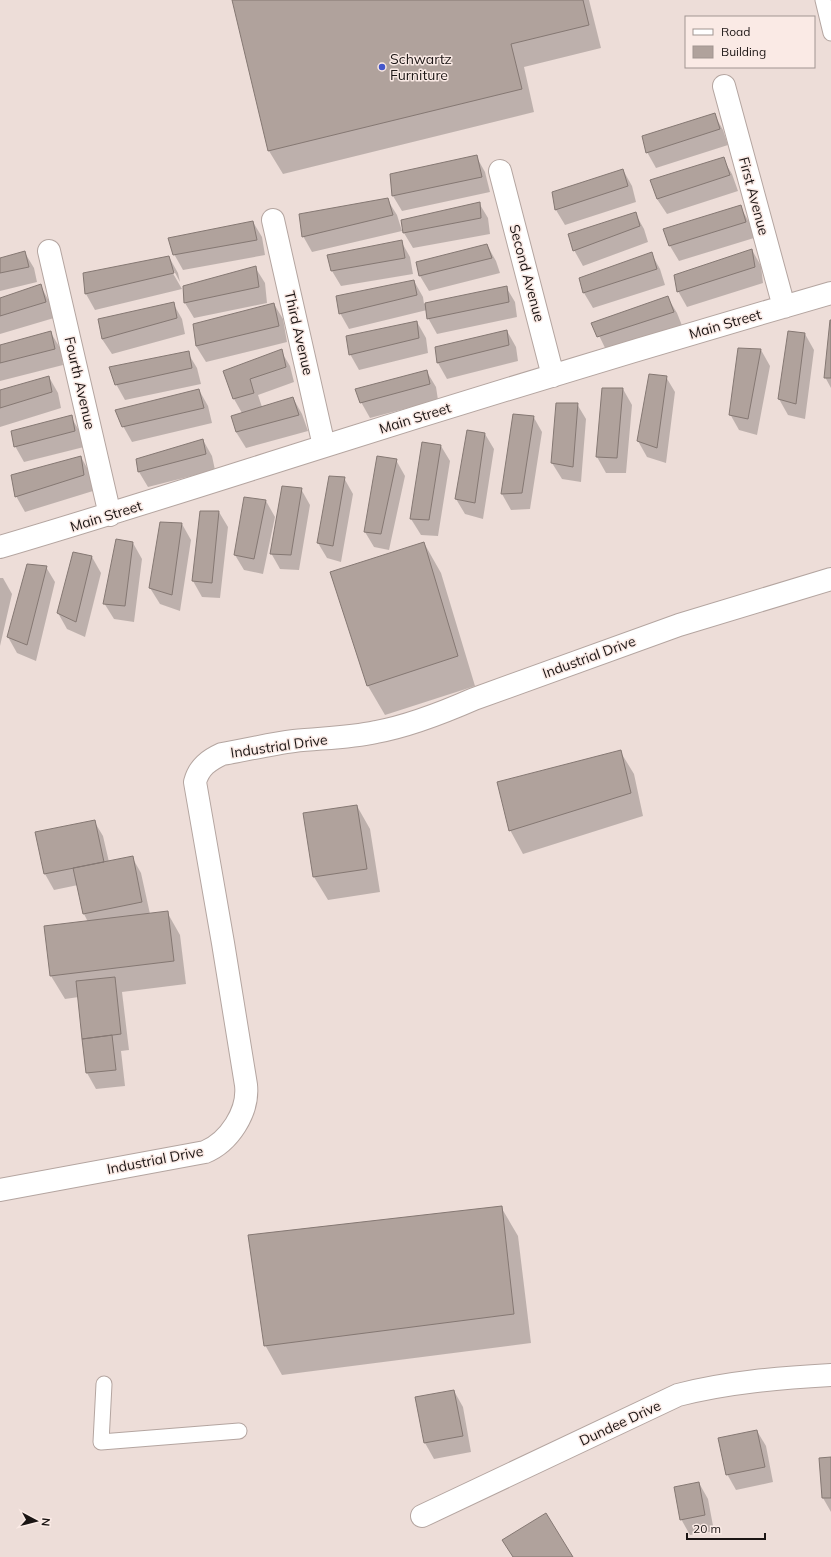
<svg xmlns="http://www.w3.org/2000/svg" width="831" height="1557" font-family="Mulish,sans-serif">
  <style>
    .shadow { fill: #0003 }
    .building { fill: #b0a29c; stroke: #857873 }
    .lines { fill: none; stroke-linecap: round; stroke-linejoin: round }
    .service-casing { stroke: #b4a5a0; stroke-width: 17 }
    .minor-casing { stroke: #b4a5a0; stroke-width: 24 }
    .service { stroke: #fff; stroke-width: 15 }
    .minor { stroke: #fff; stroke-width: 22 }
    .poi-dot { fill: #4457cb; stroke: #faeae5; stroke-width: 1.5 }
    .labels { text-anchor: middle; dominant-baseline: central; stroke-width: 3; stroke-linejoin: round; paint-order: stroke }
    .poi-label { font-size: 14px; fill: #1b1514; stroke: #faeae5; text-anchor: start }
    .street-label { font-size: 14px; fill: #1b1514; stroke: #faeae5 }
  </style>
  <rect width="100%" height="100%" fill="#edddd8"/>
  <path class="shadow" d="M233,0H589L601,48L524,67L534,112L283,174L269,151Z
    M714,114L723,130L728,145L656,168L647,152Z
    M476,156L485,172L490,192L402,211L393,196Z
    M723,159L732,174L738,191L667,214L657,199Z
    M623,170L632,186L636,202L565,225L556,210L553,193Z
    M387,199L397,215L402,231L312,252L303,236Z
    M479,203L488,218L490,234L413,248L404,233Z
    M740,206L749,222L754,238L679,261L670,246Z
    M635,213L644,229L648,242L583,266L574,250Z
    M253,222L262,237L265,255L183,270L174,254Z
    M401,241L410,257L413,274L341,286L332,271Z
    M487,245L496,261L500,273L429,291L420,276Z
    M752,250L761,266L763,283L687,307L678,291Z
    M25,253L34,268L37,282L0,291V259Z
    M651,253L660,269L665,285L593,308L584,293Z
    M169,257L178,273L180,282L173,269L171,270L182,289L95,310L86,294L84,274Z
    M255,267L265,283L267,303L194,318L185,303Z
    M414,281L423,297L424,304L506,287L515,302L517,317L437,334L428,318L427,310L349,329L340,313Z
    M40,285L49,301L54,318L0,334V299Z
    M668,298L677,313L683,328L607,352L593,323Z
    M173,303L182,319L185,334L112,354L102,339Z
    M274,304L283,319L287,342L206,362L196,346L194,324Z
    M417,322L426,338L428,353L359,370L350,354Z
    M831,323V388L825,377Z
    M507,331L516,347L518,361L447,379L438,363L436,348Z
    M789,332L805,334L814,350L805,419L788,415L779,399Z
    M51,333L60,348L63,365L0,381V346Z
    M761,350L770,366L757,435L739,430L730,414Z
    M281,351L290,366L294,382L258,395L262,407L293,398L302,414L308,431L246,448L236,432L242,413L234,399L225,372Z
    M188,353L197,368L201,384L125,400L116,384Z
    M427,372L436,387L438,400L370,418L361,402Z
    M49,377L58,393L61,408L0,427V391Z
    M666,377L675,392L666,463L647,457L638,441Z
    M623,389L632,405L626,473H606L597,457Z
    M199,390L208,406L212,423L132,442L123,426Z
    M577,404L586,419L581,482L562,479L552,463Z
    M513,415L533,416L542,432L530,509L511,510L502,494Z
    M71,417L80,432L84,447L24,462L15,446Z
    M485,434L494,449L483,519L465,514L456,499Z
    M203,440L212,456L215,470L148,487L139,472Z
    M441,446L450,461L438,536L421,535L411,519Z
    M81,457L90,473L93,491L25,512L16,496Z
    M396,460L405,476L389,550L374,547L365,532Z
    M344,478L353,494L341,562L327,558L318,543Z
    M301,489L310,505L299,570L280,569L271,553Z
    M266,501L275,517L263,574L244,570L235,555Z
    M219,512L228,527L220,598L202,597L193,581Z
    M182,524L191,540L180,611L160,604L150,588Z
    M133,543L142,559L134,622L114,619L104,603Z
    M424,543L441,573L475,686L385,715L368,686Z
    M92,557L101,573L85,637L67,629L58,613Z
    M46,567L55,582L36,661L17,653L8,637Z
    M0,578H3L12,594L0,646Z
    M620,751L634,774L643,816L523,854L510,830Z
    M357,806L370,829L380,892L328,900L314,877L304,814Z
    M94,821L103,836L109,862L132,857L141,873L150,914L167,912L180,935L186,984L122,992L129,1050L121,1051L125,1086L96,1089L87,1073L79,997L65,999L51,976L88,922L84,914L78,885L54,890L45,874L36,833Z
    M501,1207L518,1236L531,1343L282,1375L265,1345Z
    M454,1391L463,1407L471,1452L434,1459L425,1443L416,1398Z
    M757,1431L766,1446L773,1482L736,1490L727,1474Z
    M831,1458V1512L823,1498L820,1459Z
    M699,1483L708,1499L714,1531L690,1535L681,1519Z"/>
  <path class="building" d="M232,0H583L589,25L511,44L522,89L268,151Z
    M715,113L720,129L646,153L642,136Z
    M477,155L482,177L392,196L390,174Z
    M724,157L730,175L657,199L650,180Z
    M623,169L628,186L555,210L552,192Z
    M388,198L393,215L302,237L299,214Z
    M480,202L481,218L403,233L401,220Z
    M741,205L746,222L669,246L663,229Z
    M636,212L640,226L573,251L568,234Z
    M253,221L257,240L173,255L168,238Z
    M402,240L405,258L331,271L327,255Z
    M487,244L492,258L419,276L416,262Z
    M752,249L755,267L677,292L674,275Z
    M25,251L29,267L0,273V258Z
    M652,252L657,269L583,293L579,278Z
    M169,256L174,273L85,294L83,273Z
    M256,266L259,287L184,303L183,286Z
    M414,280L417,295L339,314L336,296Z
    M41,284L46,302L0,316V298Z
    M507,286L509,302L427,319L425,303Z
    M668,296L674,312L597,337L591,323Z
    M174,302L177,318L102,339L98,319Z
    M274,303L279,326L196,346L193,324Z
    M830,320H831V378H824Z
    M417,321L419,338L349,355L346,336Z
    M507,330L509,345L437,363L435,347Z
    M51,331L55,349L0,363V345Z
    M788,331L805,333L796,404L778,399Z
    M738,348L761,349L748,419L729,415Z
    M282,349L286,367L250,379L254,393L233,399L223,371Z
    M189,351L192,368L115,385L109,367Z
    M427,370L430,384L360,403L355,389Z
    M649,374L667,376L657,448L637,441Z
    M49,376L52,392L0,408V390Z
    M602,388H623L617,458L596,457Z
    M199,389L204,408L122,427L115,410Z
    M293,397L299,415L236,432L231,416Z
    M556,403H578L573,467L551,463Z
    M513,414L534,416L522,493L501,494Z
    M72,415L75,431L14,447L11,431Z
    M467,430L485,433L475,503L455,499Z
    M203,439L206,454L138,472L136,459Z
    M422,442L441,445L429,520L410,519Z
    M81,456L84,475L15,497L11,475Z
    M377,456L397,459L381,534L364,532Z
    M329,476L345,477L333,546L317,543Z
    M282,486L302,488L291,555L270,554Z
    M244,497L266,500L254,559L234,555Z
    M200,511H219L212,583L192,581Z
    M160,522L182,523L172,595L149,588Z
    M116,539L133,542L125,606L103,604Z
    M424,542L458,656L367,686L330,572Z
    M73,552L92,556L76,622L57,613Z
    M27,564L47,566L27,645L7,637Z
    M621,750L631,793L509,831L497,782Z
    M357,805L367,869L313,877L303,813Z
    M95,820L104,862L44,874L35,832Z
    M133,856L142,902L83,914L73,868Z
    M168,911L174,961L50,976L44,926Z
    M115,977L121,1034L82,1039L76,981Z
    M112,1035L116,1070L86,1073L82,1039Z
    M502,1206L514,1314L264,1346L248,1235Z
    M454,1390L463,1436L424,1443L415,1397Z
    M757,1430L765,1467L726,1475L718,1438Z
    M831,1457V1498H822L819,1458Z
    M699,1482L705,1515L680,1520L674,1487Z
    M546,1513L573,1557H513L502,1540Z"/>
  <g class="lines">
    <g class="service-casing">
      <path id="service" d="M823,0L831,33
        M104,1384L101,1442L239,1431"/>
    </g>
    <g class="minor-casing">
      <path id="minor" d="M724,86L784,307
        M500,171L553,376
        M273,220L324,446
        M49,251L110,515
        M0,547C109,515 217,480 325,446C493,393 662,342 831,293
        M0,1190L205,1152C229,1142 249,1112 246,1085L223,943L195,782C199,767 209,760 222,754C246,750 270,744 294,741C321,738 349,738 376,732C409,726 442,713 474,699L679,625L831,579
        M422,1516L678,1395C728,1382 780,1378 831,1375"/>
    </g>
    <use href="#service" class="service"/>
    <use href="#minor" class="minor"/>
  </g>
  <circle class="poi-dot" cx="382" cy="67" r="4"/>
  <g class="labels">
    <g class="poi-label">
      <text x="390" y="59">Schwartz<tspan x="390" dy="16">Furniture</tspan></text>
    </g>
    <g class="street-label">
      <text transform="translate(754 196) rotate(75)">First Avenue</text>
      <text transform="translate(527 273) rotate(75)">Second Avenue</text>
      <text transform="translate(725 324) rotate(-16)">Main Street</text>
      <text transform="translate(299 333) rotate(77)">Third Avenue</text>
      <text transform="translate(80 383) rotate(77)">Fourth Avenue</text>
      <text transform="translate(415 418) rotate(-17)">Main Street</text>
      <text transform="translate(106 516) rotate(-17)">Main Street</text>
      <text transform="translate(589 657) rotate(-20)">Industrial Drive</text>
      <text transform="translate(279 746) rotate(-8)">Industrial Drive</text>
      <text transform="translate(155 1160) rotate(-11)">Industrial Drive</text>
      <text transform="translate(620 1423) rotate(-25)">Dundee Drive</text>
    </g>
  </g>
  <rect x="685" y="16" width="130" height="52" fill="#faeae5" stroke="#a19591"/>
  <rect x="693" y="29" width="20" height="6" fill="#ffffff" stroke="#a19591"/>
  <text x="721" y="36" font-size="12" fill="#1b1514">Road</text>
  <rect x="693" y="46" width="20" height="12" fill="#b0a29c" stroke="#a19591"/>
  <text x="721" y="56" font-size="12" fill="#1b1514">Building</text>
  <g transform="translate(36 1521) rotate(97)" stroke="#faeae5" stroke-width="3" paint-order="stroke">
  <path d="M0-3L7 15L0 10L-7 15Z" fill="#1b1514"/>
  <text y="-6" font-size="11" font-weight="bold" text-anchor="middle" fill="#1b1514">N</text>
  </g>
  <path d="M687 1533v6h78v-6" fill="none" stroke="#1b1514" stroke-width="2"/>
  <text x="693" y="1533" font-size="12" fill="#1b1514" stroke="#faeae5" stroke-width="3" paint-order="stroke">20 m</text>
</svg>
